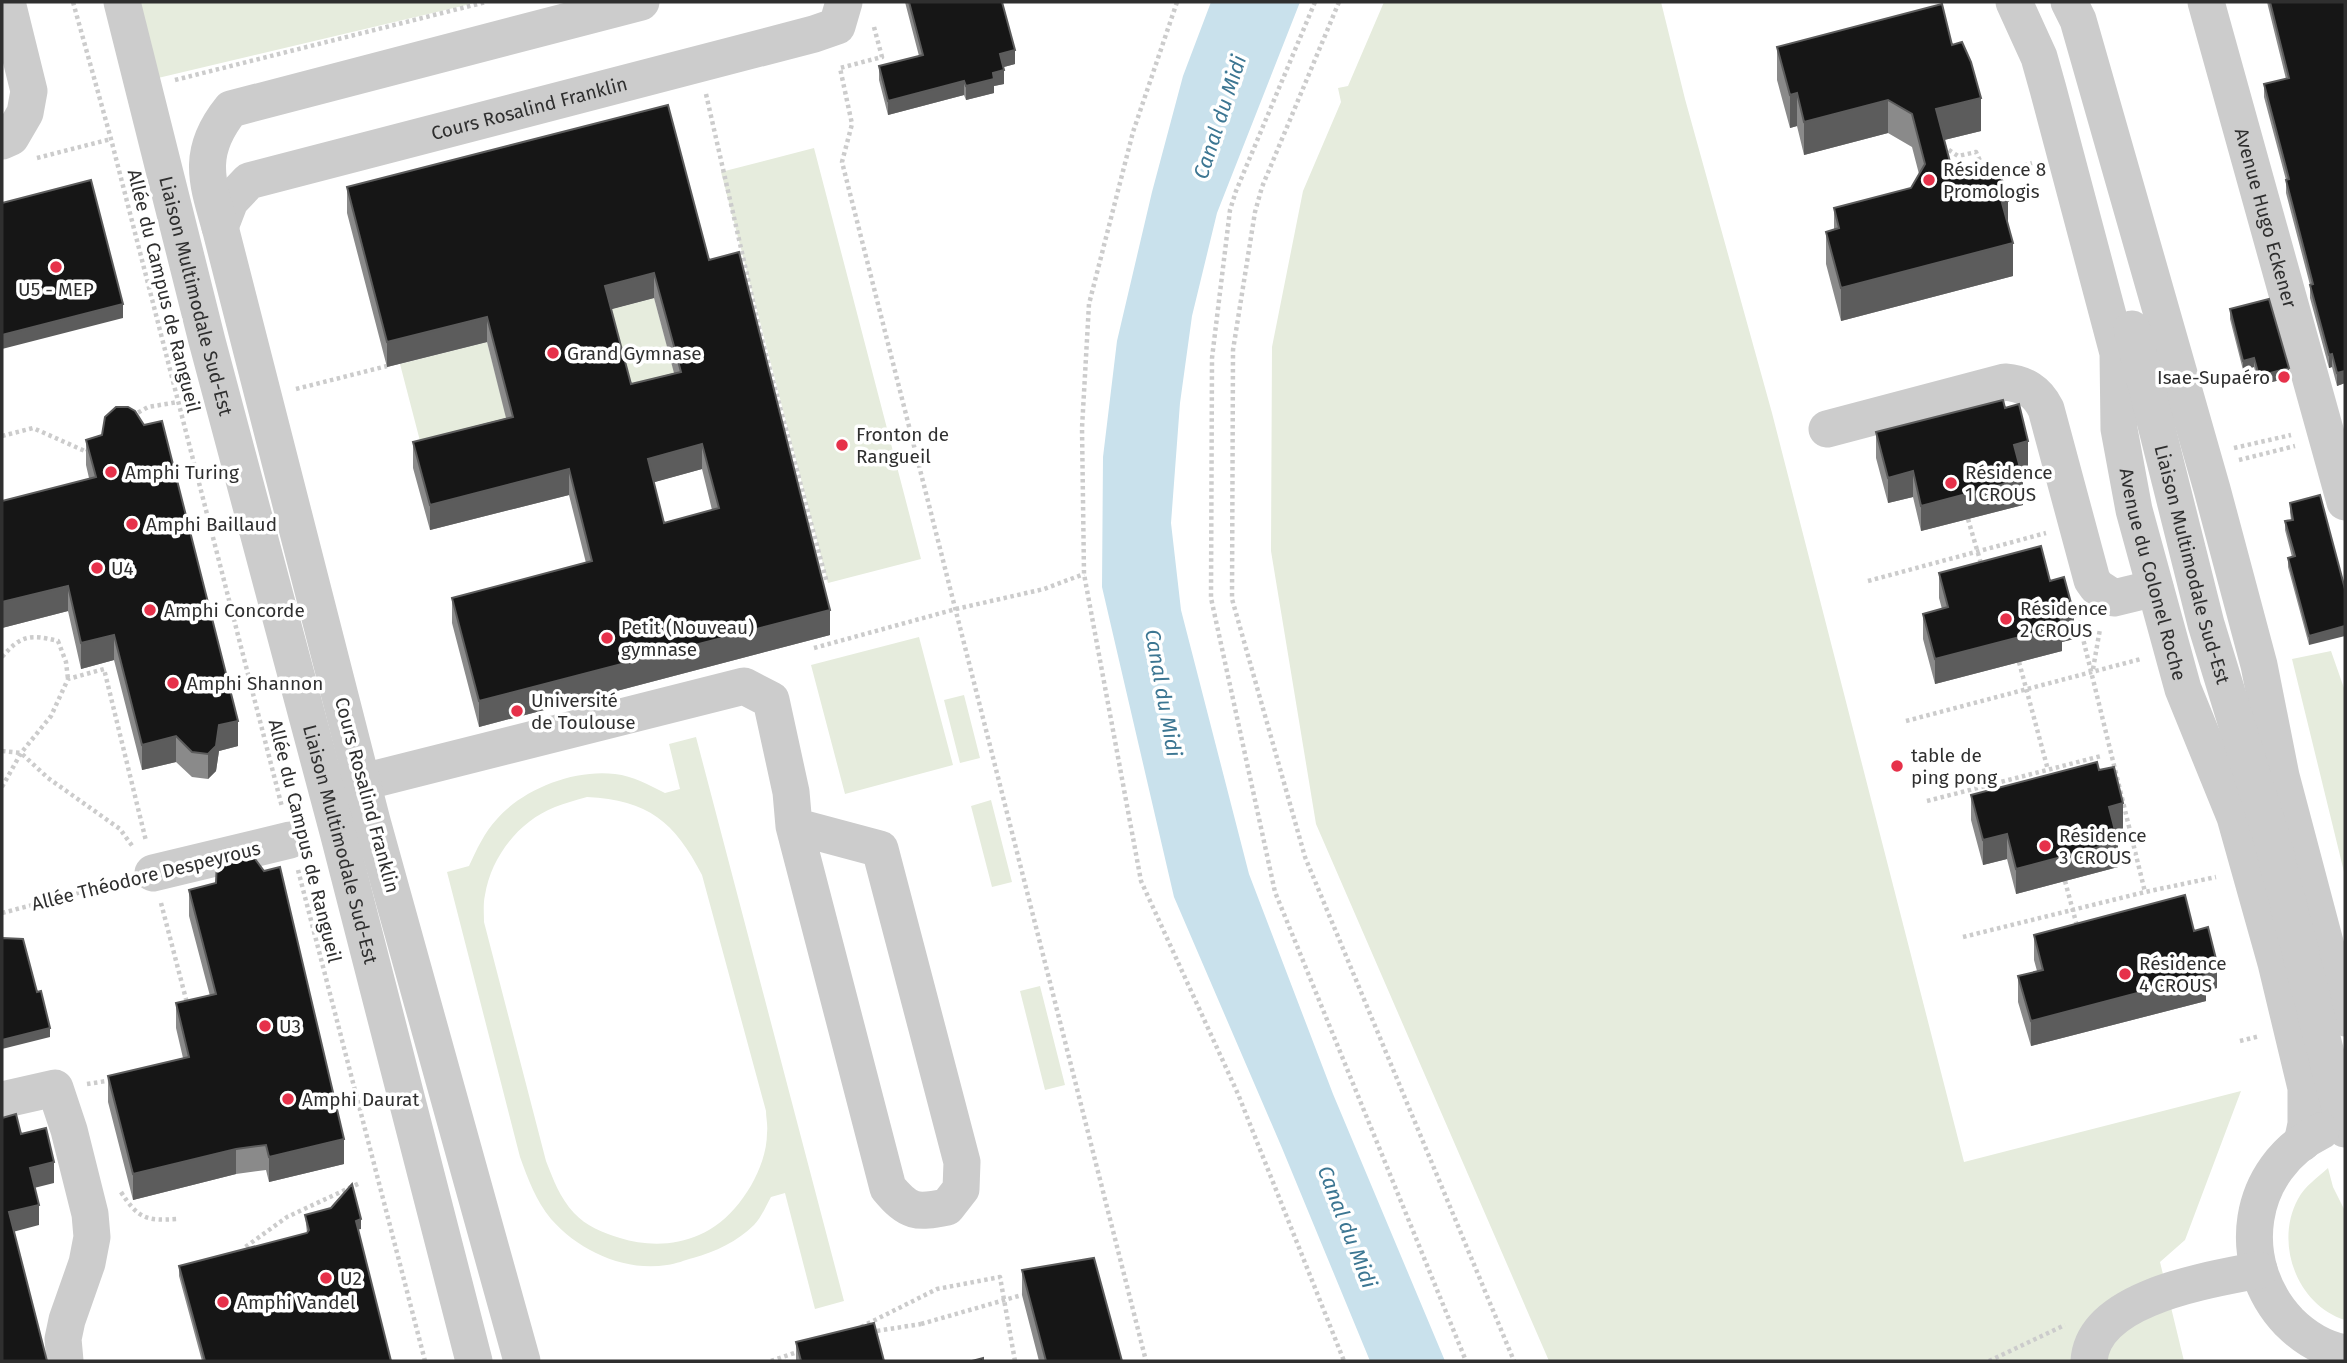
<svg xmlns="http://www.w3.org/2000/svg" width="2347" height="1363" font-family="'Fira Sans',sans-serif">
  <style>
    .green { fill: #e6ecdd; fill-rule: evenodd }
    .water { fill: #c9e1ec }
    .lines { fill: none; stroke-linecap: round; stroke-linejoin: round }
    .path { stroke: #ccc; stroke-width: 4.5; stroke-dasharray: 3.5 3.5; stroke-linecap: butt }
    .minor { stroke: #ccc; stroke-width: 37 }
    .path-bridge { stroke: #ccc; stroke-width: 4.5; stroke-dasharray: 3.5 3.5; stroke-linecap: butt }
    .wall { fill: #8a8a8a; fill-rule: evenodd }
    .shaded-wall { fill: #5c5c5c }
    .building { fill: #161616; stroke: #5c5c5c; stroke-width: 2; fill-rule: evenodd }
    .poi-dot { fill: #e6314a; stroke: #fff; stroke-width: 2.5 }
    .labels { text-anchor: middle; dominant-baseline: central; stroke-width: 7; stroke-linejoin: round; paint-order: stroke }
    .street-label { font-size: 19px; fill: #2f2f2f; stroke: #fff }
    .poi-label { font-size: 19px; fill: #2f2f2f; stroke: #fff; text-anchor: start }
    .water-label { font-size: 21px; font-style: italic; fill: #3c7692; stroke: #fff }
  </style>
  <rect width="100%" height="100%" fill="#fff"/>
  <path class="green" d="M139,2H479L158,78Z
    M1384,2H1661L1685,99L1772,413L1964,1162L2241,1091L2185,1240L2160,1262L2184,1361H1549L1316,824L1271,551L1272,347L1303,191L1341,102L1338,88L1348,86Z
    M814,148L921,559L828,583L721,172Z
    M654,298L681,397L631,410L605,311Z
    M487,342L513,442L426,464L400,364Z
    M919,637L953,765L845,794L811,665Z
    M2331,651L2345,691V876L2292,659Z
    M964,695L980,758L960,763L944,700Z
    M696,737L844,1301L815,1309L785,1193L771,1197C766,1206 761,1218 754,1225C738,1241 715,1252 693,1258C685,1260 676,1264 667,1265C625,1272 579,1251 551,1219C536,1201 528,1179 520,1157L447,872L469,866C477,849 484,833 497,819C523,789 574,769 615,774C633,776 649,785 665,793L680,789L669,744ZM587,797C648,800 675,822 702,875L766,1111C766,1118 768,1125 767,1133C767,1171 735,1221 699,1235C675,1246 645,1246 620,1238C603,1233 586,1226 574,1213C560,1198 553,1179 546,1161L484,922C484,914 483,903 485,895C491,857 519,821 555,807C565,803 576,800 587,797Z
    M991,800L1012,882L992,887L971,806Z
    M1040,986L1065,1085L1045,1090L1020,991Z
    M2328,1168L2333,1187L2345,1211V1320C2297,1305 2274,1243 2298,1199C2305,1186 2317,1178 2328,1168Z"/>
  <path class="water" d="M1211,2H1300L1217,213L1192,316L1180,403L1171,523L1181,610L1249,874L1333,1094L1445,1361H1370L1282,1148L1174,897L1102,587L1103,457L1117,341L1152,192L1183,76Z"/>
  <g class="lines">
    <path class="path" d="M73,2L111,139L282,807
      M1177,2L1133,132L1089,304L1082,428L1084,574L1141,881L1238,1094L1344,1361
      M1315,2L1236,191L1230,210L1212,358L1211,598L1275,892L1466,1361
      M1339,2L1262,187L1255,212L1233,350L1232,599L1305,857L1514,1361
      M874,27L882,57L840,68L852,124L842,162L1146,1361
      M175,80L486,2
      M706,94L760,332L827,583
      M1943,146L1958,156L1976,152L1985,172
      M37,158L111,139
      M1997,173L2032,163
      M296,389L387,366
      M132,416L148,407L178,402
      M2,436L33,428L87,452L88,450
      M2234,448L2291,435
      M2239,460L2295,446
      M1968,519L1982,567
      M1868,581L2046,533
      M2077,614L2145,892
      M814,648L956,609L1044,589L1084,574
      M2,657C21,635 30,634 58,641L66,662L68,679
      M2019,662L2048,770
      M2093,669L2100,629
      M1906,721L2141,659
      M2,751L21,753L48,778L120,829L133,847
      M2,787L21,753L51,716L68,679L104,669L146,841
      M1927,801L2101,756
      M298,870L425,1361
      M2065,881L2077,926
      M161,903L187,1003
      M2,913L123,881
      M1963,937L2145,892L2216,877
      M2240,1041L2260,1036
      M87,1084L113,1080
      M121,1192C138,1219 147,1221 177,1219
      M245,1253L244,1248L287,1217L360,1183
      M861,1327L937,1289L1000,1277L1015,1361
      M870,1332L921,1324
      M771,1361L800,1351
      M1989,1361L2065,1325"/>
    <g class="minor">
      <path id="s1" d="M122,2L207,341L338,832L474,1361"/>
      <path id="s2" d="M2014,2L2039,57L2048,89L2118,353L2119,429L2134,510L2183,689L2235,817L2276,963L2306,1088V1124L2302,1143"/>
      <path d="M2069,2L2078,20L2212,489L2259,665L2281,776L2345,1018"/>
      <path id="s3" d="M2206,2L2345,502"/>
      <path d="M2,141L11,137L25,113L29,91L7,2"/>
      <path id="s4" d="M220,227L230,201L249,181L814,34L837,26L844,2"/>
      <path id="s5" d="M2132,329L2206,624L2271,836L2345,1129"/>
      <path d="M1827,429L2005,382C2025,384 2037,391 2046,409L2092,580L2097,587L2114,598L2155,588"/>
      <path d="M363,782L744,686L771,700L791,792L794,826L888,1188C909,1213 916,1213 947,1207L961,1189L962,1162L880,849L794,826"/>
      <path d="M153,873L290,840"/>
      <path d="M2,1100L55,1088L69,1130L90,1214L92,1237L87,1263L67,1320L63,1339L65,1361"/>
      <path d="M2321,1131C2246,1168 2233,1263 2289,1322C2304,1337 2324,1349 2345,1353"/>
      <path d="M522,1361L372,821L220,227C206,179 197,151 231,109L641,2"/>
      <path d="M2089,1361C2093,1297 2209,1280 2259,1270"/>
    </g>
    <path class="path-bridge" d="M921,1324L1022,1295"/>
  </g>
  <path class="wall" d="M905,2H1002L1015,64L1004,67V84L994,86V93L966,100L964,95L888,115L879,80V66L919,56Z
    M2267,2H2345V383L2337,386L2332,367L2329,368L2310,298V285L2286,193V180L2264,97V84L2286,79Z
    M1952,45L1981,131L1944,140L1954,177L2008,223L2013,276L1841,321L1826,264V232L1834,229V208L1911,188L1919,174L1912,147L1888,133L1804,155L1797,126L1790,128L1777,80V47Z
    M347,187L709,260L830,635L479,727L452,623V598L586,563L569,495L430,530L413,468V442L506,418L487,342L387,367L347,213ZM654,298L674,373L631,384L611,309ZM702,469L712,510L664,523L654,482Z
    M2230,309L2289,378L2259,385L2254,367L2243,370L2230,319Z
    M2005,408L2028,466L2021,468L2023,505L1921,531L1913,497L1888,503L1876,458V432Z
    M86,440L238,746L219,751L216,771L208,779L192,777L176,762L142,770L114,660L81,669L68,611L2,628L89,478L86,465Z
    M2320,495L2309,645L2288,567V558L2292,557L2285,530V521L2291,520L2290,512V503Z
    M1939,573L2050,581L2074,639L2062,642V651L1935,684L1923,639V614L1942,609L1939,598Z
    M2099,770L2123,829L2115,831L2118,867L2016,894L2007,859L1983,865L1971,820V795Z
    M189,890L344,1164L269,1182L266,1170L236,1174L133,1200L108,1102V1076L183,1058L176,1028V1003L210,996L189,916Z
    M2194,931L2217,988L2206,991V1001L2031,1046L2018,1002V976L2037,971L2034,960V935Z
    M305,1215L361,1229H358L391,1361H202L179,1276V1266L307,1233Z
    M1022,1270L1122,1361H1039L1022,1295Z
    M796,1342L884,1361H796Z"/>
  <path class="shaded-wall" d="M1015,50V64L1000,68V54Z
    M1004,70V84L994,86V93L966,100V86L993,73Z
    M964,81V95L888,115V101Z
    M1797,93V126L1790,128V95Z
    M1981,98V131L1936,142V109Z
    M1888,100V133L1804,155V122Z
    M2008,201V234L2002,203Z
    M2013,243V276L1841,321V288Z
    M654,273V298L605,311V286Z
    M123,304V318L2,349V335Z
    M487,317V342L387,367V342Z
    M2332,354V367L2329,368V355Z
    M2254,358V367L2243,370V361Z
    M2289,368V378L2259,385V376Z
    M2345,371V383L2337,386V373Z
    M2028,441V466L2014,470V445Z
    M702,444V469L648,484V459Z
    M569,469V495L430,530V505Z
    M1913,471V497L1888,503V478Z
    M2023,479V505L1921,531V506Z
    M68,586V611L2,628V602Z
    M830,610V635L479,727V701Z
    M2074,614V639L2062,642V651L1935,684V659L2060,617Z
    M2345,626V636L2309,645V636Z
    M114,635V660L81,669V643Z
    M238,721V746L219,751L216,771L208,779V754L219,725Z
    M176,736V762L142,770V745Z
    M2123,803V829L2109,832V807Z
    M2007,834V859L1983,865V840Z
    M2118,842V867L2016,894V869Z
    M2217,963V988L2206,991V1001L2031,1046V1021Z
    M50,1028V1037L2,1049V1040Z
    M344,1139V1164L269,1182V1157Z
    M236,1149V1174L133,1200V1174Z
    M54,1162V1183L30,1189V1168Z
    M39,1205V1225L9,1233V1212Z
    M361,1219V1229L356,1230V1221Z"/>
  <path class="building" d="M909,2H1002L1015,50L1000,54L1004,70L993,73L994,79L966,86L964,81L888,101L879,66L923,55Z
    M2270,2H2345V371L2337,373L2332,354L2329,355L2310,285L2313,284L2286,180L2289,179L2264,84L2289,78Z
    M1942,4L1952,45L1962,42L1971,62L1981,98L1936,109L1954,177L1998,165L2008,201L2002,203L2013,243L1841,288L1826,232L1839,228L1834,208L1911,188L1925,164L1912,114L1888,100L1804,122L1797,93L1790,95L1777,47Z
    M668,105L709,260L739,252L830,610L479,701L452,598L592,561L569,469L430,505L413,442L513,417L487,317L387,342L347,187ZM654,273L681,372L631,384L605,286ZM702,444L719,508L664,523L648,459Z
    M91,180L123,304L2,335V203Z
    M2269,299L2289,368L2259,376L2254,358L2243,361L2230,309Z
    M2003,400L2005,408L2019,404L2028,441L2014,445L2023,479L1921,506L1913,471L1888,478L1876,432Z
    M116,407H128L135,411L144,425L162,421L238,721L219,725L216,746L208,754L192,752L176,736L142,745L114,635L81,643L68,586L2,602V501L96,477L86,440L102,435L105,417Z
    M2320,495L2345,589V626L2309,636L2288,558L2295,556L2285,521L2293,520L2290,503Z
    M2041,546L2050,581L2064,577L2074,614L2060,617L2062,626L1935,659L1923,614L1948,607L1939,573Z
    M2097,762L2099,770L2114,767L2123,803L2109,807L2118,842L2016,869L2007,834L1983,840L1971,795Z
    M242,848L249,851L264,871L280,867L344,1139L269,1157L266,1145L236,1149L133,1174L108,1076L189,1057L176,1003L216,994L189,890L216,883L217,862L220,853Z
    M2185,895L2194,931L2208,927L2217,963L2204,967L2206,975L2031,1021L2018,976L2043,970L2034,935Z
    M2,938L23,939L37,992L41,991L50,1028L2,1040Z
    M16,1114L21,1134L46,1128L54,1162L30,1168L39,1205L9,1212L47,1361H2V1118Z
    M352,1184L361,1219L356,1221L391,1361H205L179,1266L307,1233L309,1230L305,1215L331,1208Z
    M1094,1258L1122,1361H1046L1022,1270Z
    M874,1323L884,1361H801L796,1342Z
    M983,1358V1361H972Z"/>
  <g class="poi-dot">
    <circle cx="1929" cy="180" r="7"/>
    <circle cx="56" cy="267" r="7"/>
    <circle cx="553" cy="353" r="7"/>
    <circle cx="2284" cy="377" r="7"/>
    <circle cx="842" cy="445" r="7"/>
    <circle cx="111" cy="472" r="7"/>
    <circle cx="1951" cy="483" r="7"/>
    <circle cx="132" cy="524" r="7"/>
    <circle cx="97" cy="568" r="7"/>
    <circle cx="150" cy="610" r="7"/>
    <circle cx="2006" cy="619" r="7"/>
    <circle cx="607" cy="638" r="7"/>
    <circle cx="173" cy="683" r="7"/>
    <circle cx="517" cy="711" r="7"/>
    <circle cx="1897" cy="766" r="7"/>
    <circle cx="2045" cy="846" r="7"/>
    <circle cx="2125" cy="974" r="7"/>
    <circle cx="265" cy="1026" r="7"/>
    <circle cx="288" cy="1099" r="7"/>
    <circle cx="326" cy="1278" r="7"/>
    <circle cx="223" cy="1302" r="7"/>
  </g>
  <g class="labels">
    <g class="street-label">
      <text stroke="none"><textPath href="#s4" startOffset="345">Cours Rosalind Franklin</textPath></text>
      <text stroke="none"><textPath href="#s3" startOffset="224">Avenue Hugo Eckener</textPath></text>
      <text transform="translate(164 291) rotate(76)">Allée du Campus de Rangueil</text>
      <text stroke="none"><textPath href="#s1" startOffset="303">Liaison Multimodale Sud-Est</textPath></text>
      <text stroke="none"><textPath href="#s5" startOffset="243">Liaison Multimodale Sud-Est</textPath></text>
      <text stroke="none"><textPath href="#s2" startOffset="592">Avenue du Colonel Roche</textPath></text>
      <text transform="translate(367 795) rotate(75)">Cours Rosalind Franklin</text>
      <text transform="translate(305 841) rotate(76)">Allée du Campus de Rangueil</text>
      <text stroke="none"><textPath href="#s1" startOffset="870">Liaison Multimodale Sud-Est</textPath></text>
      <text transform="translate(146 876) rotate(-14)">Allée Théodore Despeyrous</text>
    </g>
    <g class="poi-label">
      <text x="1943" y="169">Résidence 8<tspan x="1943" dy="22">Promologis</tspan></text>
      <text x="56" y="289" text-anchor="middle">U5 - MEP</text>
      <text x="567" y="353">Grand Gymnase</text>
      <text x="2270" y="377" text-anchor="end">Isae-Supaéro</text>
      <text x="856" y="434">Fronton de<tspan x="856" dy="22">Rangueil</tspan></text>
      <text x="125" y="472">Amphi Turing</text>
      <text x="1965" y="472">Résidence<tspan x="1965" dy="22">1 CROUS</tspan></text>
      <text x="146" y="524">Amphi Baillaud</text>
      <text x="111" y="568">U4</text>
      <text x="2020" y="608">Résidence<tspan x="2020" dy="22">2 CROUS</tspan></text>
      <text x="164" y="610">Amphi Concorde</text>
      <text x="621" y="627">Petit (Nouveau)<tspan x="621" dy="22">gymnase</tspan></text>
      <text x="187" y="683">Amphi Shannon</text>
      <text x="531" y="700">Université<tspan x="531" dy="22">de Toulouse</tspan></text>
      <text x="1911" y="755">table de<tspan x="1911" dy="22">ping pong</tspan></text>
      <text x="2059" y="835">Résidence<tspan x="2059" dy="22">3 CROUS</tspan></text>
      <text x="2139" y="963">Résidence<tspan x="2139" dy="22">4 CROUS</tspan></text>
      <text x="279" y="1026">U3</text>
      <text x="302" y="1099">Amphi Daurat</text>
      <text x="340" y="1278">U2</text>
      <text x="237" y="1302">Amphi Vandel</text>
    </g>
    <g class="water-label">
      <text transform="translate(1220 117) rotate(-72)">Canal du Midi</text>
      <text transform="translate(1163 693) rotate(80)">Canal du Midi</text>
      <text transform="translate(1347 1227) rotate(69)">Canal du Midi</text>
    </g>
  </g>
  <rect width="2347" height="1363" fill="none" stroke="#2f2f2f" stroke-width="7"/>
</svg>
